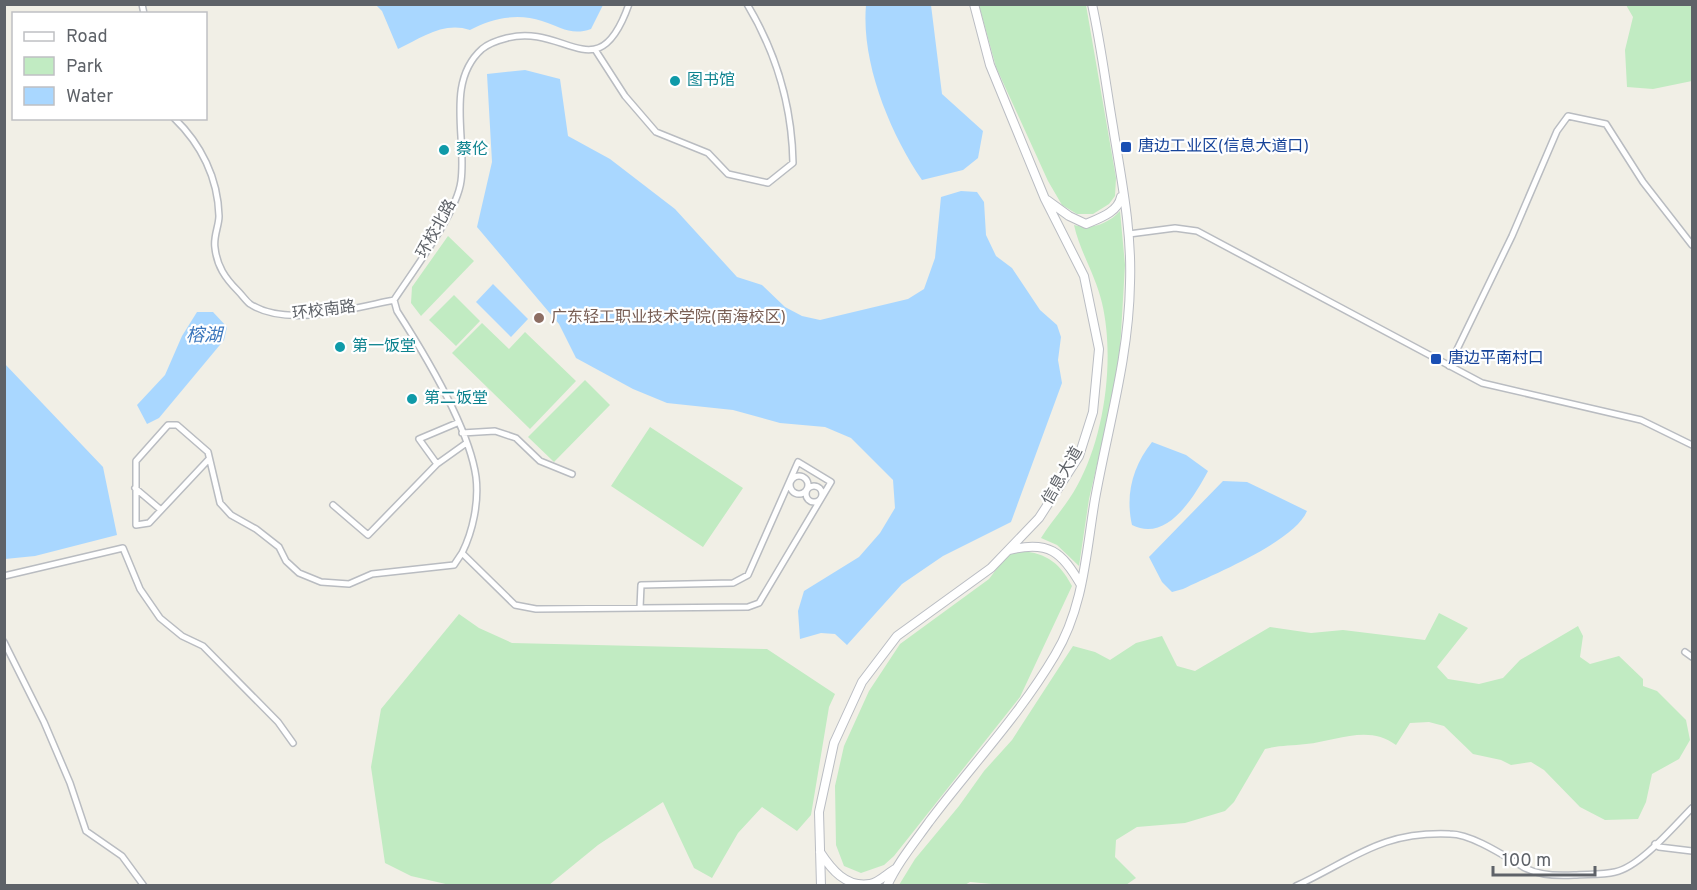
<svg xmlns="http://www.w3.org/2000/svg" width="1697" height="890" font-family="Overpass,'Noto Sans SC',sans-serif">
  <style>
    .green { fill: #c1ebc2 }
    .water { fill: #a9d7ff }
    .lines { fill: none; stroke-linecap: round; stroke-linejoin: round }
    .minor-casing { stroke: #b9bcc1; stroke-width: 8 }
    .secondary-casing { stroke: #babdc3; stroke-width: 10 }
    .minor { stroke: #fff; stroke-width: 5 }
    .secondary { stroke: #fff; stroke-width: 8 }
    .culture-dot { fill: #0f9aa8; stroke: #fff; stroke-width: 2 }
    .transit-dot { fill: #1a4fb4; stroke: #fff; stroke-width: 2 }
    .education-dot { fill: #8d6e63; stroke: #fff; stroke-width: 2 }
    .labels { text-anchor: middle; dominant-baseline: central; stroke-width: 4.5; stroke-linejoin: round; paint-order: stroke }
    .culture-label { font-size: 16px; fill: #0d838f; stroke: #fff; text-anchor: start }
    .transit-label { font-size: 16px; fill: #164399; stroke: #fff; text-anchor: start }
    .street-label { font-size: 16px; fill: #5e6268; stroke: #fff }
    .education-label { font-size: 16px; fill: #785e54; stroke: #fff; text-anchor: start }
    .water-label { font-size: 18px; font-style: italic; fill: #3a76bc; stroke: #fff }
  </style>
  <rect width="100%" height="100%" fill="#f1efe6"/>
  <path class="green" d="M979,5H1086L1116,178L1115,196L1109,204L1093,214H1077L1062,205L1048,181L996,67Z
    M1626,5H1692V81L1653,89L1627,87L1625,50L1633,17Z
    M1120,211L1125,265L1120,350L1109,413L1089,499L1079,566L1057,545L1041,538C1052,520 1067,505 1077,486C1105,436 1115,358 1102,303C1096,276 1080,252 1074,225C1091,230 1108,224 1120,211Z
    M448,236L474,261L421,316L411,303L412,287Z
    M454,295L480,321L456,346L429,320Z
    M482,323L509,349L525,332L576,381L530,429L452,353Z
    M585,380L610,405L554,462L528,437Z
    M650,427L743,488L703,547L611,486Z
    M1011,550C1042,552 1057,558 1072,586L1020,697L894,856L884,865L861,873L844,866L836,845L835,786L844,746L869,691L900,644L989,579Z
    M1439,613L1468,628L1437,667L1448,679L1479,684L1503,678L1520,660L1578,626L1583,636L1580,657L1590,664L1619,656L1643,679V686L1657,691L1686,720L1690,740L1679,759L1652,774L1646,802L1638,819L1605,820L1580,807L1544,770L1531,762L1511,765L1501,760L1473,754L1444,726L1429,722L1410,723L1396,745C1369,724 1336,741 1306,744C1291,746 1280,745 1265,749L1234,802L1225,811L1185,823L1137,827L1116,840L1115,857L1136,878L1126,885L1014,886L970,882L963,886L899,885L915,859L959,806L984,771L1012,740L1073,646L1095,652L1110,660L1136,643L1162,636L1177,666L1195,671L1270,627L1311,633L1343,630L1425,640Z
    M459,614L479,628L512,643L767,649L835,694L829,707L811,815L797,831L762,807L738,833L712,878L694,868L663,802L598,845L549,885H450L411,876L385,863L371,767L381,709Z"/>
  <path class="water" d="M376,5H603L591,29C571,36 561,27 542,21C518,13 491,18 470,30C444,21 421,38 398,49L382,11Z
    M866,5H931L942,94L983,131L978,158L963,170L922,180C890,133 861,63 866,5Z
    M525,70L560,79L568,136L610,159L675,209L737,277L762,285L785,307L802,316L820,320L908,299L924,289L935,258L941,197L961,191L977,192L984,202L986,235L996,256L1012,268L1040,310L1057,325L1061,337L1058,360L1062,383L1011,522L943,556L902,584L847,645L835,634L821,633L800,639L798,611L804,591L859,557L880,533L895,508L893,480L851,438L825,427L780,423L733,410L667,403L633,389L576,358L559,324L477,227L492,162L487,74Z
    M493,284L528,319L511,337L476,302Z
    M197,312H213L227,327L224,340L159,418L147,424L137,405L165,375L182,336Z
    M4,363L103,467L117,535L35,556L5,559Z
    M1152,442L1186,455L1208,471C1194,497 1167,543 1132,525C1125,494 1133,466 1152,442Z
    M1223,481L1247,482L1307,511C1294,542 1214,574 1183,589L1172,592L1162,582L1149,557Z"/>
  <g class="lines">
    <g class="minor-casing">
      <path id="minor" d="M142,4L144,14
        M596,51L625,96L656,132L708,153L728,174L768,183L793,163C792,106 777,54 747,4
        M174,118C201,144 218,178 219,216C219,226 213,237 215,248C217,266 225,278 238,291C242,295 246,301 250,304C287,328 354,308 394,300
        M1129,234L1175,228L1197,231L1482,383L1641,420L1692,445
        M394,300L397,311C424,353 469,427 476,477C479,502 473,531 462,553L515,605L536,609L748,607L759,603L831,482L798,462L748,575L733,583L641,585L640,608
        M394,300C413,271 457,213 461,181C467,138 445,82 482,49C488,44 499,40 507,38C566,23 598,92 629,4
        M1449,366L1512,236L1557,131L1568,116L1606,124L1643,182L1692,245
        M457,423L419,439L437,464L465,444
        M462,433L495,431L516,438L540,461L572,474
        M209,459L149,523L136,525V461L168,425H177L208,452L220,503L231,515L256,529L279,547L286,561L299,573L321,582L349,584L372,574L454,565L462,553
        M790 485a9 9 0 1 1 18 0a9 9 0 1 1-18 0Z
        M806 494a8 8 0 1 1 16 0a8 8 0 1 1-16 0Z
        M135,488L161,510
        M333,505L368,535L437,464
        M4,576L123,548L140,589L160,618L182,636L203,646L278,722L293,743
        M4,642L44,722L70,783L86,831L122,856L144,886
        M1685,652L1692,657
        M1655,844L1659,847L1692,851
        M1296,886C1354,859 1381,831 1450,834C1472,834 1506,857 1525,868C1539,875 1558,876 1574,875C1587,874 1603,875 1615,872C1640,867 1674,826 1692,808"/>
    </g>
    <g class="secondary-casing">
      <path id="secondary" d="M1047,200L1069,216L1086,224C1100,218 1118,212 1121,197
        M1009,550C1049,540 1062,552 1081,585
        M820,852C831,869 846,888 870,884C878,883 888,873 895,869
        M821,886L819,812L834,743L862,682L897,636L991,568L1039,518L1079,456L1093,412L1099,349L1084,276L1045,199L990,65L974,4
        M887,886C898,862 914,843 929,822C971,766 1019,716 1055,655C1084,607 1086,552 1095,499C1108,427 1129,356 1130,283C1132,230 1121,178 1113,127C1106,86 1101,45 1092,4"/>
    </g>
    <use href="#minor" class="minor"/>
    <use href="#secondary" class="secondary"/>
  </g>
  <g class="culture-dot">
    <circle cx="675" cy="81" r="6"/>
    <circle cx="444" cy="150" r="6"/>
    <circle cx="340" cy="347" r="6"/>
    <circle cx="412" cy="399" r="6"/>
  </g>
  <g class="transit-dot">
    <rect x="1120" y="141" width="12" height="12" rx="3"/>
    <rect x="1430" y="353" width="12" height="12" rx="3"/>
  </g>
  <circle class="education-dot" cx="539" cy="318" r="6"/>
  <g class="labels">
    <g class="culture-label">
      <text x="687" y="81">图书馆</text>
      <text x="456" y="150">蔡伦</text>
      <text x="352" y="347">第一饭堂</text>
      <text x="424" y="399">第二饭堂</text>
    </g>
    <g class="transit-label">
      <text x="1138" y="147">唐边工业区(信息大道口)</text>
      <text x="1448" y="359">唐边平南村口</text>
    </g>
    <g class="street-label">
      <text transform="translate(437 229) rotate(-61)">环校北路</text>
      <text transform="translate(324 311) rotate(-7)">环校南路</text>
      <text transform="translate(1063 476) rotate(-60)">信息大道</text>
    </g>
    <g class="education-label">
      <text x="551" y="318">广东轻工职业技术学院(南海校区)</text>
    </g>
    <g class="water-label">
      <text x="204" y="336">榕湖</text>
    </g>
  </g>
  <rect width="1697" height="890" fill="none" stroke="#5e6268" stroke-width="12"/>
  <rect x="12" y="12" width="195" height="108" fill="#ffffff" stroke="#bfc0c3" stroke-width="1.5"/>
  <rect x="24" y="32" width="30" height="9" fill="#ffffff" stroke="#bfc0c3" stroke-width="1.5"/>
  <text x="66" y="42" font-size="18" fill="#5e6268">Road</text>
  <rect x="24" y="57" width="30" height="18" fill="#c1ebc2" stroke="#bfc0c3" stroke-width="1.5"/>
  <text x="66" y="72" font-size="18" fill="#5e6268">Park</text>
  <rect x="24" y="87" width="30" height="18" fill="#a9d7ff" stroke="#bfc0c3" stroke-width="1.5"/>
  <text x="66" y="102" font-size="18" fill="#5e6268">Water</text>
  <path d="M1493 866v9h102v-9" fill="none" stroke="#5e6268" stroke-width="3"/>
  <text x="1502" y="866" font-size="18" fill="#5e6268" stroke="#ffffff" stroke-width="4.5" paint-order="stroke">100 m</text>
</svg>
